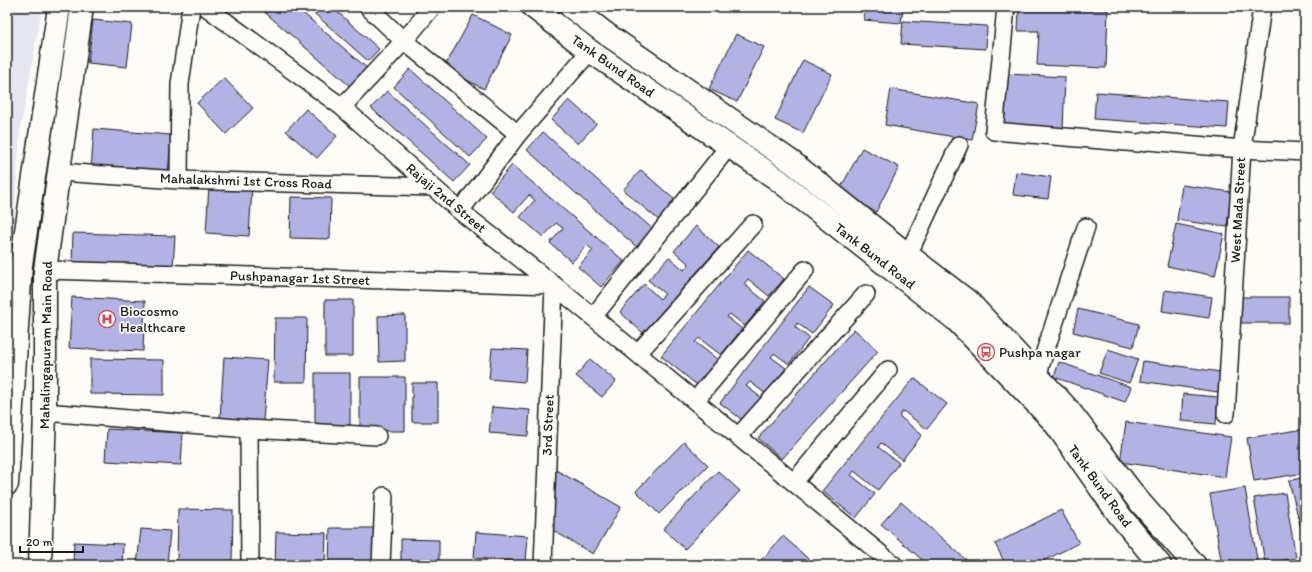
<svg xmlns="http://www.w3.org/2000/svg" width="1312" height="572" font-family="Itim,sans-serif">
  <style>
    .built { fill: #e6e6f1 }
    .building { fill: #b2b3e4; stroke: #1c1c1c }
    .lines { fill: none; stroke-linecap: round; stroke-linejoin: round }
    .street-casing { stroke: #1c1c1c; stroke-width: 20 }
    .secondary-casing { stroke: #1c1c1c; stroke-width: 25 }
    .street { stroke: #fdfcf7; stroke-width: 17 }
    .secondary { stroke: #fdfcf7; stroke-width: 22 }
    .labels { text-anchor: middle; dominant-baseline: central; stroke-width: 3.5; stroke-linejoin: round; paint-order: stroke }
    .street-label { font-size: 14px; fill: #1c1c1c; stroke: #fdfcf7 }
    .poi-label { font-size: 14px; fill: #1c1c1c; stroke: #fdfcf7; text-anchor: start }
  </style>
  <rect width="100%" height="100%" fill="#fdfcf7"/>
  <filter id="ink" filterUnits="userSpaceOnUse"><feTurbulence type="fractalNoise" baseFrequency=".025" numOctaves="2"/><feDisplacementMap in="SourceGraphic" scale="8" xChannelSelector="R" yChannelSelector="G"/><feConvolveMatrix kernelMatrix="1 2 1 2 8 2 1 2 1" color-interpolation-filters="sRGB"/></filter>
  <g filter="url(#ink)">
    <path class="built" d="M7,7H42L20,132L7,329Z"/>
    <path class="building" d="M263,7H296L368,69L352,88L261,9Z
      M307,7H332L379,49L368,61Z
      M865,7H903L901,23L864,20Z
      M1019,7L1108,10L1106,68L1037,65L1039,31H1018Z
      M473,15L512,35L484,89L444,68Z
      M93,20L132,24L127,67L88,63Z
      M903,21L987,26L986,49L901,44Z
      M736,34L764,47L737,102L709,89Z
      M803,60L832,74L803,133L775,120Z
      M410,69L487,139L470,157L394,87Z
      M1007,74L1065,77L1063,131L1004,128Z
      M224,78L253,108L226,134L197,103Z
      M891,89L979,104L972,140L885,125Z
      M387,91L470,165L454,182L371,108Z
      M1096,92L1229,102L1227,128L1094,119Z
      M569,100L596,124L578,144L551,120Z
      M306,109L337,136L317,158L286,131Z
      M94,129L171,135L168,176L91,171Z
      M543,132L656,232L640,250L527,150Z
      M862,148L899,167L876,212L838,193Z
      M512,165L624,261L601,287L578,267L593,250L587,245L572,262L550,243L563,228L556,223L543,237L520,217L535,200L529,195L514,212L490,191Z
      M641,170L677,202L660,221L623,190Z
      M1016,172L1051,177L1048,199L1013,195Z
      M209,185L252,187L249,236L206,233Z
      M1182,185L1231,192L1227,227L1177,220Z
      M291,197L331,198L330,239L290,238Z
      M1176,224L1224,234L1215,276L1167,266Z
      M696,226L719,247L643,333L620,312L644,284L660,299L665,294L648,280L669,257L684,270L689,264L674,251Z
      M73,233L175,236L173,268L72,264Z
      M748,250L784,279L769,296L748,279L744,284L765,301L745,326L730,314L727,317L742,329L721,355L699,338L695,342L718,360L697,385L661,356Z
      M809,287L834,305L812,334L797,323L795,327L809,338L789,364L774,353L771,357L786,368L766,394L750,382L746,386L763,399L745,422L720,403Z
      M1165,290L1212,297L1209,318L1162,311Z
      M72,297L145,301L143,351L69,348Z
      M1240,297H1289V323H1240Z
      M325,300H353V356H325Z
      M1078,309L1139,324L1133,347L1073,332Z
      M405,315V361L379,362L378,316Z
      M275,318H307L306,382H274Z
      M854,329L878,351L782,459L758,438Z
      M492,348L527,350L525,382L489,379Z
      M1108,349L1138,359L1129,383L1099,373Z
      M224,357L268,360L263,421L220,418Z
      M90,359L164,360V395L90,394Z
      M590,359L616,381L602,397L576,376Z
      M1143,361L1221,372L1218,392L1140,381Z
      M1059,362L1131,387L1125,402L1054,377Z
      M315,373H350V430H315Z
      M360,377H405V431H360Z
      M914,378L947,404L927,429L903,411L899,416L922,435L902,460L881,443L878,447L899,463L878,490L854,471L851,475L875,494L856,518L822,491Z
      M412,383H438V422H412Z
      M1183,394L1218,397L1216,424L1181,421Z
      M492,407L530,410L528,436L489,433Z
      M1126,422L1231,437L1225,477L1120,462Z
      M107,429L183,433L181,465L105,461Z
      M1305,429V473L1254,481L1247,438Z
      M684,442L708,465L659,514L636,491Z
      M556,470L621,507L593,554L547,527Z
      M718,471L740,491L685,549L663,529Z
      M1305,477V544L1289,481Z
      M1245,488L1258,565H1222L1210,494Z
      M1285,493L1296,558L1265,563L1254,498Z
      M901,502L972,565H928L881,524Z
      M178,509L233,510L232,563L177,562Z
      M1061,510L1079,543L1035,565H1006L995,544Z
      M330,528H375V565H329Z
      M141,529L170,531L167,565H137Z
      M276,532L326,533L325,565H275Z
      M476,532L528,536L526,562L474,558Z
      M783,536L815,565H757Z
      M401,539L439,540V565H401Z
      M74,542L123,544L122,565H73Z"/>
    <g class="lines">
      <g class="street-casing">
        <path id="street" d="M206,7L342,107L460,211L554,285L894,565
          M368,7L404,41L518,134
          M1006,7L994,131L1138,143L1148,141L1242,149L1305,152
          M342,107L404,41L432,7
          M59,172L179,180L433,187
          M179,180L180,84L191,7
          M460,211L518,134L590,51
          M908,255L959,145
          M45,270L554,285
          M593,317L729,146
          M638,353L753,224
          M1037,376L1086,227
          M695,401L805,270
          M45,412L249,429L377,436
          M1226,414L1242,149L1262,7
          M249,429L250,565
          M738,437L866,294
          M794,482L888,370
          M381,565L384,496
          M543,565L554,285"/>
      </g>
      <g class="secondary-casing">
        <path id="secondary" d="M533,7L590,51L777,179L956,320L1054,422L1117,512L1160,565
          M571,7L605,33L792,162L908,255L970,303L1067,408L1138,500L1195,565
          M7,484L21,265L59,7
          M40,565L45,412V270L82,7"/>
      </g>
      <use href="#street" class="street"/>
      <use href="#secondary" class="secondary"/>
    </g>
  </g>
  <defs>
    <g id="hospital-ring" transform="scale(0.9)"><circle r="9.5" fill="#fdfcf7" stroke="#d1495b" stroke-width="1.5"/><path d="M-5-5h3v3.5h4V-5h3V5h-3V1.5h-4V5h-3Z" fill="#d1495b"/></g>
    <g id="bus-ring" transform="scale(0.9)"><circle r="9.5" fill="#fdfcf7" stroke="#d1495b" stroke-width="1.5"/><path d="M-5-6H5V4H4V6H2V4H-2V6H-4V4H-5ZM-3.5-4V0h7V-4ZM-3.5 1.2v1.5H-2V1.2ZM2 1.2v1.5H3.5V1.2Z" fill="#d1495b"/></g>
  </defs>
  <g fill-rule="evenodd">
    <use href="#hospital-ring" x="107" y="319"/>
    <use href="#bus-ring" x="986" y="352"/>
  </g>
  <g class="labels">
    <g class="street-label">
      <text transform="translate(613 66) rotate(35)">Tank Bund Road</text>
      <text transform="translate(246 181) rotate(2)">Mahalakshmi 1st Cross Road</text>
      <text transform="translate(446 198) rotate(40)">Rajaji 2nd Street</text>
      <text transform="translate(1238 210) rotate(-87)">West Mada Street</text>
      <text transform="translate(875 256) rotate(38)">Tank Bund Road</text>
      <text transform="translate(300 278) rotate(2)">Pushpanagar 1st Street</text>
      <text transform="translate(46 345) rotate(-89)">Mahalingapuram Main Road</text>
      <text transform="translate(548 425) rotate(-88)">3rd Street</text>
      <text transform="translate(1100 486) rotate(54)">Tank Bund Road</text>
    </g>
    <g class="poi-label">
      <text x="120" y="311">Biocosmo<tspan x="120" dy="16">Healthcare</tspan></text>
      <text x="999" y="352">Pushpa nagar</text>
    </g>
  </g>
  <rect width="1312" height="572" fill="none" stroke="#fdfcf7" stroke-width="24"/>
  <rect x="12" y="12" width="1288" height="548" fill="none" stroke="#1c1c1c" stroke-width="1.5" filter="url(#ink)"/>
  <path d="M20 546v6h63v-6" fill="none" stroke="#1c1c1c" stroke-width="2"/>
  <text x="26" y="546" font-size="12" fill="#1c1c1c" stroke="#fdfcf7" stroke-width="3" paint-order="stroke">20 m</text>
</svg>
